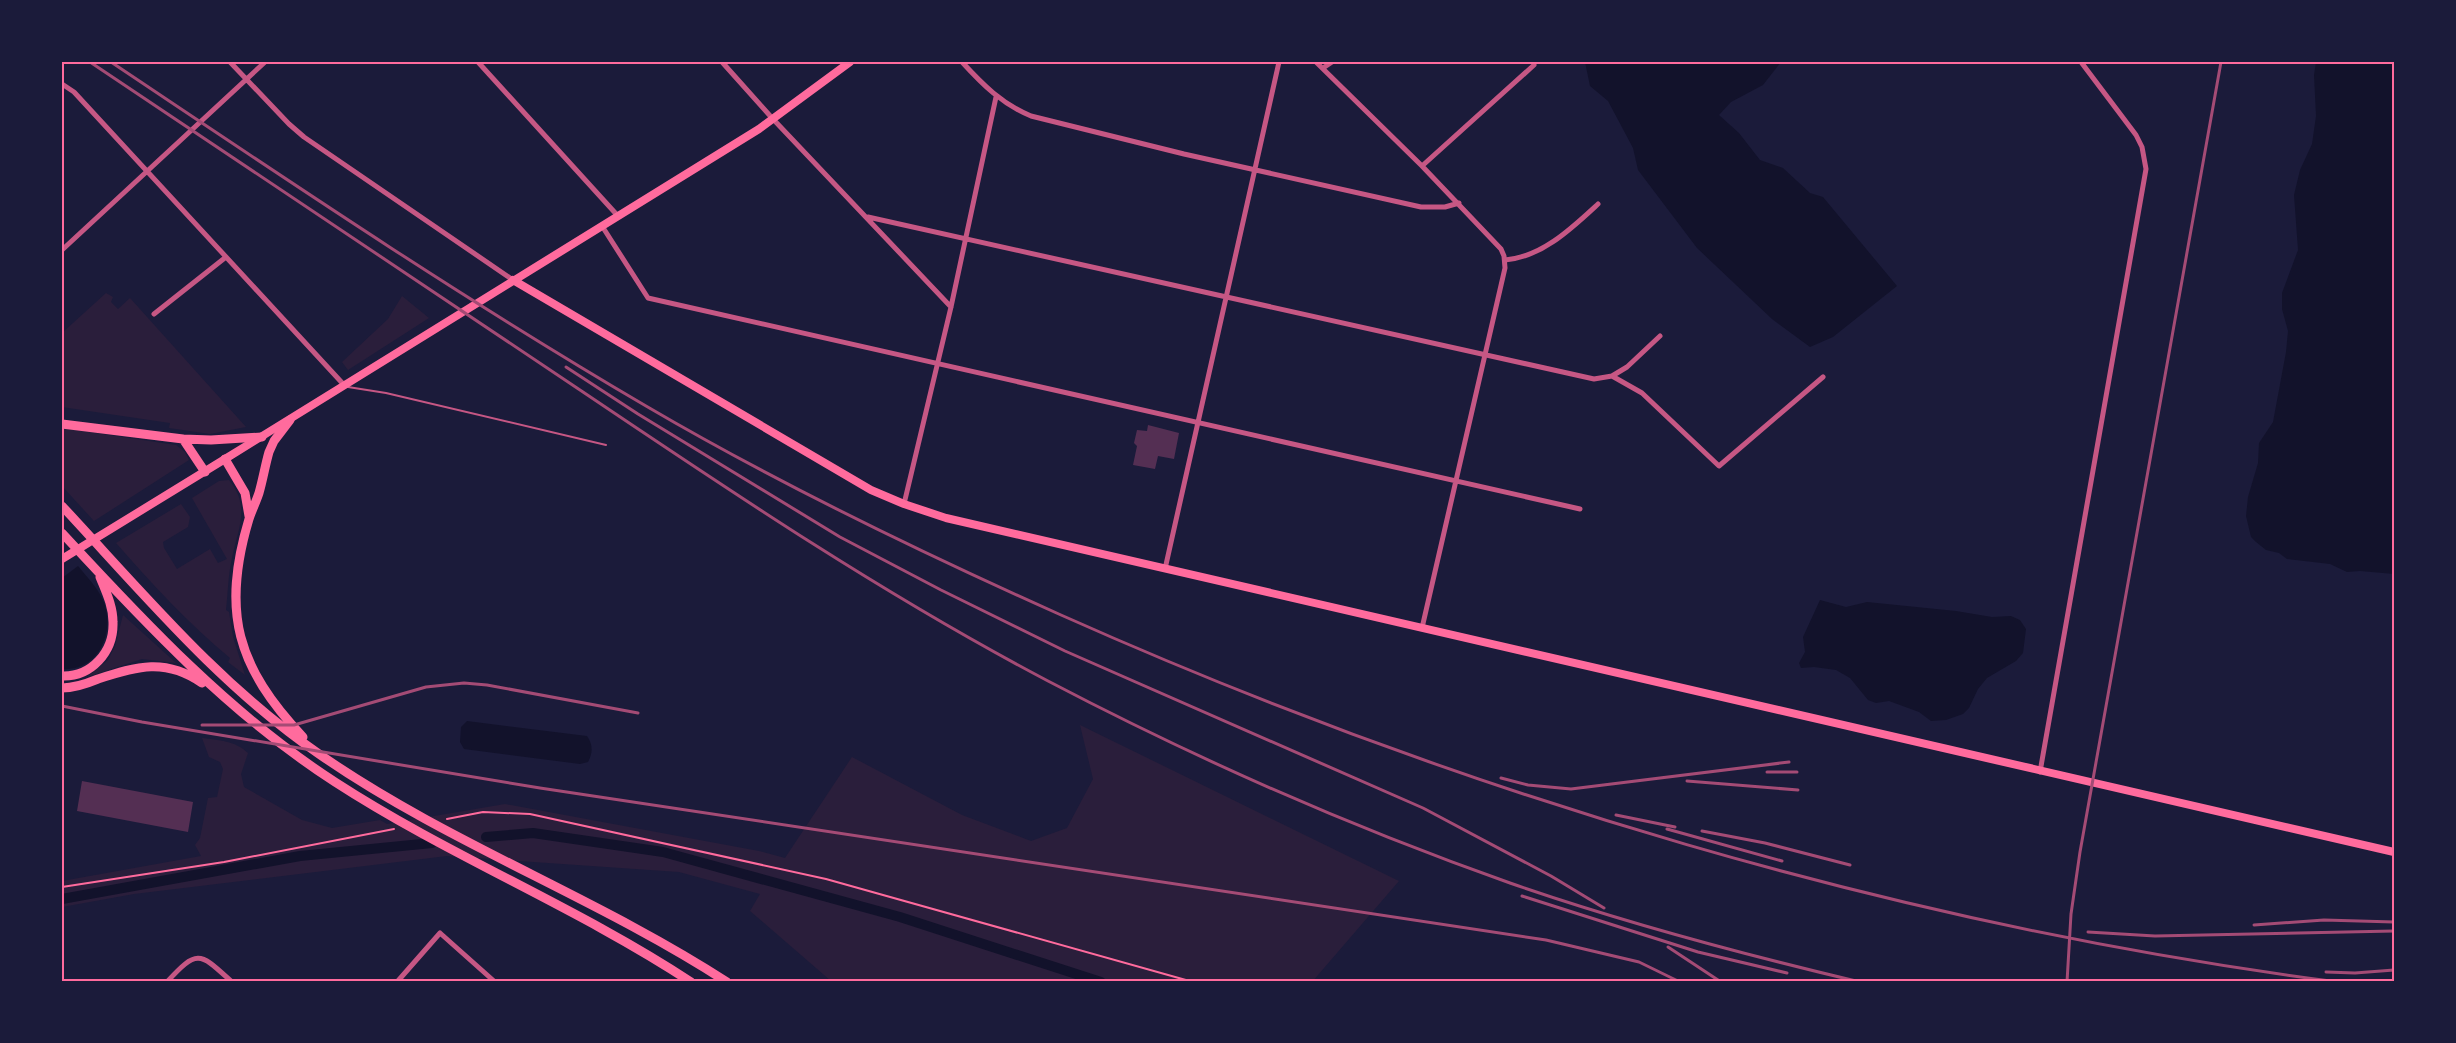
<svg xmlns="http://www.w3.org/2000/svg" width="2456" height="1043" font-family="'Varela Round',sans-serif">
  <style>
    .green { fill: #2a1e3b }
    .water { fill: #12122b }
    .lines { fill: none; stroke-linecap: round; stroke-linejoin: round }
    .canal { stroke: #12122b; stroke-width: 10 }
    .building { fill: #542f53 }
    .path { stroke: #ff6b9d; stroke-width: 2 }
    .service { stroke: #c65784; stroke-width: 2 }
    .minor { stroke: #c65784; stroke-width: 5 }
    .secondary { stroke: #ff6b9d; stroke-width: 8 }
    .primary { stroke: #ff6b9d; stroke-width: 8 }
    .motorway { stroke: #ff6b9d; stroke-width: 9 }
    .rail { stroke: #a44b75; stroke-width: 3 }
    .neatline { fill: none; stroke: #ff6b9d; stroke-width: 2 }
  </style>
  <rect width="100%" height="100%" fill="#1b1b3a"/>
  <path class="green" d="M106,293L113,297L111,302L118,309L130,298L246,427L210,434L169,428L170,423L62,407V333Z
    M402,296L429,318L348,370L342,362L388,319Z
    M62,428L176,445L185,452L189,460L94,521L62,486Z
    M229,480C251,507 238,528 232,558C228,575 228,593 226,610L229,612L233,637L245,675L228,662L230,658C189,624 152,584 116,543L181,504L190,517L188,527L163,542L164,548L177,569L210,549L218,563L227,559L192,498L219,481Z
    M123,615L176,663L142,659L87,677L108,660L115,646Z
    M1080,725L1399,881L1312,982L831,981L750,911L760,894L679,872L447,856L134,894L62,907V881L201,856L195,845L200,838L208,798L217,797L223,769L220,762L209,757L202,738C218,740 236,741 248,753L241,774L244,787L302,820L332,828L380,820L387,824L505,804L759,851L785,858L852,757L962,815L1031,841L1067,828L1093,779Z"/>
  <path class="water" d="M1585,62H1781L1763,85L1731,102L1719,115L1739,133L1760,160L1783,168L1810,193L1823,197L1897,286L1833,337L1810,347L1772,319L1697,248L1638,170L1633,148L1608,101L1590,86Z
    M2316,62H2394V574L2360,571L2347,572L2330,564L2287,559L2279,553L2266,550L2256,542L2251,537L2246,516L2248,497L2258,463L2259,443L2273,422L2286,352L2288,331L2282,309V293L2298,250L2294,195L2300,170L2312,144L2316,116L2314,75Z
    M78,566C87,577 97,587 103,600C116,631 99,672 62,669V578Z
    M1820,600L1846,607L1867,602L1956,611L1992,617L2011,616L2020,620L2026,629L2023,653L2016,661L1987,678L1978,689L1969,708L1963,714L1946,720L1931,721L1919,712L1889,701L1876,703L1868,700L1850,678L1836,670L1814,667L1801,668L1799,663L1805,652L1803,637Z
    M467,721L587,736C593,744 593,753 588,762L580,764L464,749L460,742L461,727Z"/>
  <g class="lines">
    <path class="canal" d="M486,837L533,833L663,852L900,917L1101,982
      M62,899L300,856L432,843"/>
  </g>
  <path class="building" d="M1148,425L1179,433L1174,459L1158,456L1155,469L1133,465L1137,446L1134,443L1137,430L1147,431Z
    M82,781L193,802L188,832L77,811Z"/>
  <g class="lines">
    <path class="path" d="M447,819L483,812L530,814L826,879L1193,982
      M62,887L224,862L394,829"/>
    <path class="service" d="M348,387L386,393L606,445"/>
    <path class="minor" d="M230,62L289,124L304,137L513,280
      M478,62L618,216
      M722,62L772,118L951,307
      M962,62C983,85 1002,104 1031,116L1184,154L1421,207H1445L1459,203
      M1316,62L1422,166L1501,249L1504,256L1505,268L1422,628
      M1323,68L1332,62
      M62,84L74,92L345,386
      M1422,166L1534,65
      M868,217L1594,379L1612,376L1642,393L1719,466L1823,377
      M602,226L648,298L1580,509
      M62,250L265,62
      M1505,260C1542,257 1572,228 1598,204
      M154,314L226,257
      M1612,376L1627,367L1660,336
      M904,504L951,307L996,97
      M1165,569L1279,62
      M2040,772L2146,169L2142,147L2136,135L2081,62
      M167,982C198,948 200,953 232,982
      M397,982L440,933L495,982"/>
    <path class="secondary" d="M513,280L871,490L904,504L946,518L2394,852
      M225,459L759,129L850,62"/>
    <path class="primary" d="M62,559L225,459"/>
    <path class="motorway" d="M290,420L274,441L269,452C265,466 263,479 259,493C256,502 252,510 249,519C221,612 237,667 303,737
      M62,424L183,439L205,472
      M183,439L211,440L262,437
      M225,459L245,493L249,516
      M62,506C143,593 220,686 319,754C447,843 596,897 727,982
      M62,533C145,623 231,715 335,782C449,856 577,907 691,982
      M62,676C91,677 114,652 113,622C113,606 106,592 100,577
      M62,688C74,688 86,684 98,679C137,666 166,658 202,683"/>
    <path class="rail" d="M90,62C252,170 414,279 577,388C730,491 884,595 1048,681C1197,759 1351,827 1510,883C1625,923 1742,954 1860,982
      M111,62C287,180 463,299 646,406C779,484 920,552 1061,615C1462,794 1903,926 2338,982
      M566,367L638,414L840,537L941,590L1065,651L1423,808L1551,876L1604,908
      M62,706L142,722L540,788L1546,940L1639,962L1680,982
      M202,725H294L426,687L464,683L487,685L638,713
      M1767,772H1797
      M1501,778L1528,785L1571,789L1789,762
      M1687,781L1798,790
      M1616,815L1675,827
      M1667,829L1782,861
      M1702,831L1765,843L1850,865
      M1522,896L1698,952L1787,973
      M2254,925L2324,920L2394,922
      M2088,932L2155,936L2394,931
      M1668,947L1721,982
      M2326,972L2355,973L2394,970
      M2067,982L2071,914L2080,852L2221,62"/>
  </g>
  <rect width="2456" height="1043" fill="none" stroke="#1b1b3a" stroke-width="126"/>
  <rect x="63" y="63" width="2330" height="917" class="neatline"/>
</svg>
